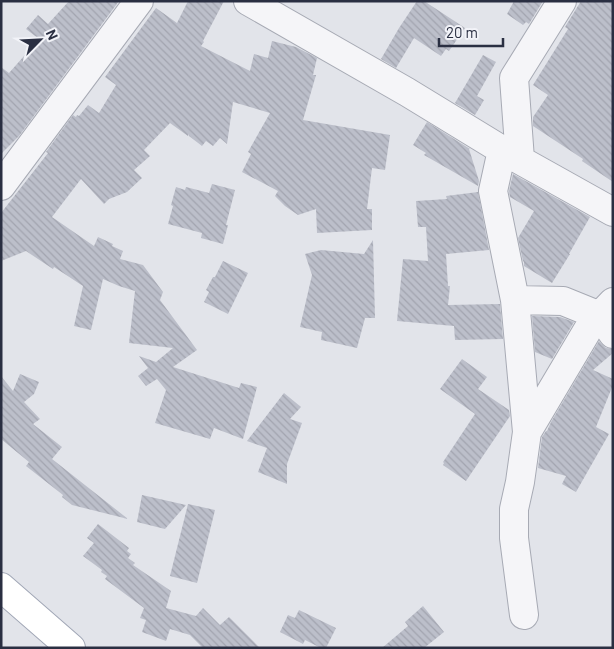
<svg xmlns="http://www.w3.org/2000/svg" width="614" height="649" font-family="Barlow,sans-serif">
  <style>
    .building { fill: url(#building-back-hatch) }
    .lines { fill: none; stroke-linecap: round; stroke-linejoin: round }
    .minor-casing { stroke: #a7aab4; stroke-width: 30 }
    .major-casing { stroke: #a1a7b6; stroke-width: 30 }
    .minor { stroke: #f5f5f8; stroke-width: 28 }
    .major { stroke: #fff; stroke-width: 28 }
  </style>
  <defs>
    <pattern id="building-back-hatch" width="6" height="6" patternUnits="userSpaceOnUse" patternTransform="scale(1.25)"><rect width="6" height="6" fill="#bcbfca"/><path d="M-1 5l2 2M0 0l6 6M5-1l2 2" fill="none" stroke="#a2a4af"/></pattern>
  </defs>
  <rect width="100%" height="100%" fill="#e2e4ea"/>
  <path class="building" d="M69,1H119L19,136L1,154V67L9,73L39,39L26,29L38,15L48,24Z
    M188,1H224L203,41L204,42L201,46L250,71L254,54L268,58L272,41L296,47L317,58L313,75H316L303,120L390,135L385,170L372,168L367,209H372V230L317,233L316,209L298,215L285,206L275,196L278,191L242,172L251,154L248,152L270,113L233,102L227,144L220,138L213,146L206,141L202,146L189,136V134L188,136L170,123L144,150L150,156L134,170L142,178L127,192L109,199L104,204L81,179L52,217L94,246L98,237L113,244L112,246L123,251L120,259L143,265L163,292L160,300L197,350L173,367L239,388L241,383L257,387L243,439L214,428L210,439L155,423L166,390L157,379L146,386L138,376L148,368L139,356L156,362L173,348L129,343L135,291L119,286L103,279L91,330L74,326L83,286L54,267L53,269L26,251L1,261V213L48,153L46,152L73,115L76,117L77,115L79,116L88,105L99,113L116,85L105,77L156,8L177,23Z
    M417,1H424L465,28L449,51L446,49L441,56L414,38L396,68L381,59L399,28Z
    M514,1H543L529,24L526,22L523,25L507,14Z
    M581,1H613V182L582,161L583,159L533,126V117L548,95L533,85L568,29L565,27Z
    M483,55L496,62L477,96L484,100L475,115L455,103Z
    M427,122L470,149H469L479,181L478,186L424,155L426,153L413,145Z
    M513,174L590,217L569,254H570L552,283L524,266V262L523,261L518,238L534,211L510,197L509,191Z
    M212,184L235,190L226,225H228L223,244L201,238L202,233L168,224L173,206L171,205L176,187L185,190L186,187L209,193Z
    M478,192L489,250L446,254L448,286H450L448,305L500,304L503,339L455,340L454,326L397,321L403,259L428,261L426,227H418L416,201L447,199L446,196Z
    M373,240L375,318H365L357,348L321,340L322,332L300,327L312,275L305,254L321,250L364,254Z
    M223,261L248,273L228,314L204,302L209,292L206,290L213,277H215Z
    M532,316L560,317L574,322L552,359L535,352Z
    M599,341L606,348L613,349V353L593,370L613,379V385L596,427L609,434L576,492L562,484L566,476L538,468L542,437L546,431H547L551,422Z
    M462,359L487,377L478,389L509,410L510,416L466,481L443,465L444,463L443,462L475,414L440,389Z
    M20,374L39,382L34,394L24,402L40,419L33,424L62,447L52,459L128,519L72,505L62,497L63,495L26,466L29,462L1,439V376L13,391Z
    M284,393L301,407L290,419L302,423L287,464V484L258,472L267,448L247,441Z
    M142,495L186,505L165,529L137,522Z
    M188,504L215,510L197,583L170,576Z
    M98,524L129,548L127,551L131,554L128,558L135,563L133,565L171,591L166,608L196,616L203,608L220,625L229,617L260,648H203L190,635L170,629L166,641L142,632L146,620L140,618L144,608L105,579L107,576L101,572L102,570L83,556L94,543L87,538Z
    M423,606L444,632L424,648H382L408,626L405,622Z
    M299,610L336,628L326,648H321L305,640L303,644L280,632L288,615L295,618Z"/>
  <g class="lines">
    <g class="minor-casing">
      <path id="minor" d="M248,1L407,92L502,150L613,212
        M502,150L493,191L515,300L527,432
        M520,159L514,78L562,1
        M1,186L139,1
        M515,300L563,301L600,316L613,334
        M524,615L514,538V509L520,482L527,432L590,326L613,302"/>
    </g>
    <g class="major-casing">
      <path id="major" d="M1,587L71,648"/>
    </g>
    <use href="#minor" class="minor"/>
    <use href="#major" class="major"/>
  </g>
  <rect width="614" height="649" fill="none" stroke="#2a2f42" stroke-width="5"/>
  <g transform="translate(40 40) rotate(66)" stroke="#f2f3f8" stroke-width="4" paint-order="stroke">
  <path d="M0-4L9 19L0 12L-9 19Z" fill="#2a2f42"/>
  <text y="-8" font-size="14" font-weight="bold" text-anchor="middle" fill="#2a2f42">N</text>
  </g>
  <path d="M439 38v8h64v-8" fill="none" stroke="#2a2f42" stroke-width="2.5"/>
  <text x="446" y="38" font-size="15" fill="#2a2f42" stroke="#f2f3f8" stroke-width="4" paint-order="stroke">20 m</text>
</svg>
